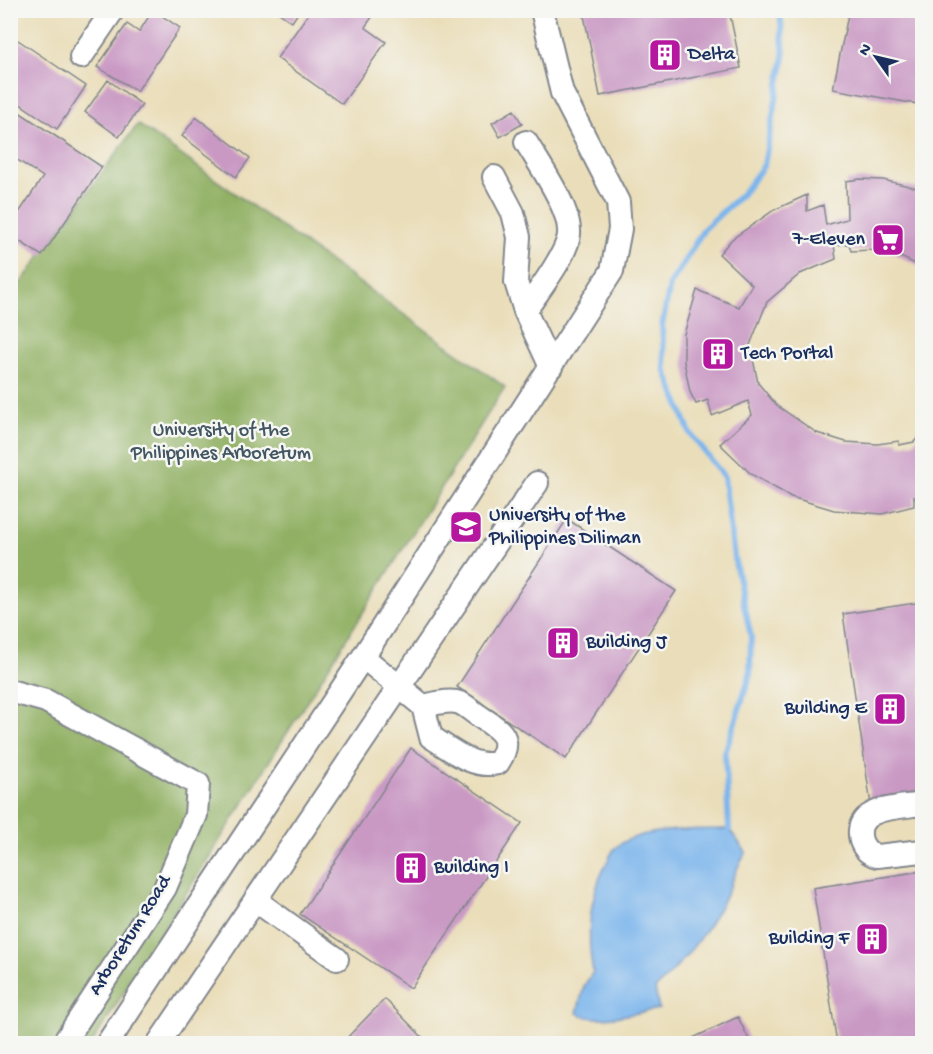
<svg xmlns="http://www.w3.org/2000/svg" width="933" height="1054" font-family="'Gochi Hand',sans-serif">
  <style>
    .forest { fill: #91b063; stroke: #567060; stroke-width: 1.5 }
    .water { fill: #7cb5ec; stroke: #4c72a5; stroke-width: 1.5 }
    .lines { fill: none; stroke-linecap: round; stroke-linejoin: round }
    .stream { stroke: #7cb5ec; stroke-width: 6 }
    .building { fill: #c999c4 }
    .minor-casing { stroke: #82868c; stroke-width: 26 }
    .minor { stroke: #fff; stroke-width: 22 }
    .labels { text-anchor: middle; dominant-baseline: central; stroke-width: 5; stroke-linejoin: round; paint-order: stroke }
    .poi-label { font-size: 20px; fill: #1b2f5e; stroke: #f6f6f2; text-anchor: start }
    .park-label { font-size: 20px; fill: #425663; stroke: #f6f6f2 }
    .street-label { font-size: 20px; fill: #1b2f5e; stroke: #f6f6f2 }
  </style>
  <rect width="100%" height="100%" fill="#f6f6f2"/>
  <filter id="ink" filterUnits="userSpaceOnUse"><feTurbulence type="fractalNoise" baseFrequency=".0167" numOctaves="2"/><feDisplacementMap in="SourceGraphic" scale="12" xChannelSelector="R" yChannelSelector="G"/><feConvolveMatrix kernelMatrix="1 2 1 2 8 2 1 2 1" color-interpolation-filters="sRGB"/></filter>
  <filter id="wash" filterUnits="userSpaceOnUse"><feTurbulence type="fractalNoise" baseFrequency=".008" numOctaves="4" result="noise"/><feDisplacementMap in="SourceGraphic" scale="24" xChannelSelector="R" yChannelSelector="G"/><feGaussianBlur stdDeviation="1.35" result="paint"/><feColorMatrix in="noise" values="0 0 0 0 0 0 0 0 0 0 0 0 0 0 0 0 0 1.4 0 .05"/><feComposite in="paint" operator="in"/></filter>
  <g filter="url(#wash)">
    <rect width="100%" height="100%" fill="#eadeba"/>
    <path class="forest" d="M138,124L505,387L92,1043L11,1044V296Z"/>
    <path class="water" d="M729,829L746,852C737,865 734,879 727,893C709,929 684,962 655,989L659,1009C639,1012 593,1025 577,1013L584,986L593,972C586,936 589,897 606,864C609,859 612,851 615,848C640,826 698,830 729,829Z"/>
    <g class="lines">
      <path class="stream" d="M729,829L725,753L750,675L751,637L734,557L724,477L690,433L665,369L662,326L670,285L704,229L743,193L764,165L784,57L780,10"/>
    </g>
    <g id="blocks">
      <path class="building" d="M153,10L180,28L137,91L97,67L127,24L139,32Z
        M275,10H300L292,22Z
        M311,10H377L365,27L386,42L342,104L277,58Z
        M583,10H729L741,68L600,96Z
        M849,10H922V105L833,89Z
        M18,40L86,86L57,129L10,97V51Z
        M108,80L142,105L119,137L85,112Z
        M10,106L102,167L42,256L10,235V226L43,177L10,155Z
        M514,110L522,124L500,137L492,123Z
        M196,117L250,158L236,177L182,136Z
        M860,179L883,180L922,189V267L894,254L873,250L851,251L849,244L834,245L836,259L800,274L767,302L750,345L758,383L776,405L817,433L846,442L877,444L899,441V445L914,442L922,433V503L914,497V506L882,514L834,510L791,497L751,474L720,444L752,415L748,401L712,416L708,400L696,404L690,392L684,362V334L697,290L739,307L752,285L719,254L732,239L774,210L807,195V211L823,205L826,225L847,219L846,181Z
        M567,519L676,591L566,759L457,687Z
        M922,602V797L871,805L843,614Z
        M411,748L522,823L411,988L300,914Z
        M922,871V1044H837L813,888Z
        M385,999L429,1044H341L369,1015Z
        M738,1017L751,1044H680Z"/>
    </g>
  </g>
  <g filter="url(#ink)">
    <use href="#blocks" fill-opacity="0" stroke="#82868c" stroke-width="1.5"/>
    <g class="lines">
      <g class="minor-casing">
        <path id="minor" d="M81,57L113,10
          M494,177L513,213L519,237L516,282L525,311L551,367
          M525,311C536,294 568,254 569,234C571,209 539,164 526,142
          M363,657L423,706L431,737C452,750 473,769 498,763C515,737 500,730 479,716C473,712 467,706 460,703C449,699 434,704 423,706
          M10,691L46,701L198,784L196,815L165,888L63,1044
          M922,804C899,808 852,806 861,841C864,849 869,854 877,856L922,851
          M255,900L337,959
          M10,1043L11,1044
          M107,1044L363,657L612,271L620,229L618,202L562,93L542,10
          M158,1044L537,483"/>
      </g>
      <use href="#minor" class="minor"/>
    </g>
  </g>
  <defs>
    <g id="building-square" transform="scale(1.725)"><rect x="-9" y="-9" width="18" height="18" rx="4" fill="#b5179e" stroke="#f6f6f2"/><path d="M-4-6H4V6H1V3H-1V6H-4ZM-2.5-4.3h1.7v1.8h-1.7ZM.8-4.3h1.7v1.8H.8ZM-2.5-1h1.7V.8h-1.7ZM.8-1h1.7V.8H.8Z" fill="#fff"/></g>
    <g id="supermarket-square" transform="scale(1.725)"><rect x="-9" y="-9" width="18" height="18" rx="4" fill="#b5179e" stroke="#f6f6f2"/><path d="M-6-5.5h2.5l.6 2H6L4.5 2H-2.5L-4.4-4H-6ZM-1.5 3.2a1.3 1.3 0 1 0 .1 0ZM3 3.2a1.3 1.3 0 1 0 .1 0Z" fill="#fff"/></g>
    <g id="university-square" transform="scale(1.725)"><rect x="-9" y="-9" width="18" height="18" rx="4" fill="#b5179e" stroke="#f6f6f2"/><path d="M0-5L7-2L0 1L-7-2ZM-4 1L0 2.5L4 1V4Q0 6-4 4Z" fill="#fff"/></g>
  </defs>
  <g fill-rule="evenodd">
    <use href="#building-square" x="665" y="55"/>
    <use href="#supermarket-square" x="888" y="240"/>
    <use href="#building-square" x="718" y="354"/>
    <use href="#university-square" x="466" y="527"/>
    <use href="#building-square" x="563" y="643"/>
    <use href="#building-square" x="890" y="709"/>
    <use href="#building-square" x="411" y="868"/>
    <use href="#building-square" x="872" y="939"/>
  </g>
  <g class="labels">
    <g class="poi-label">
      <text x="688" y="55">Delta</text>
      <text x="865" y="240" text-anchor="end">7-Eleven</text>
      <text x="741" y="354">Tech Portal</text>
      <text x="489" y="516">University of the<tspan x="489" dy="23">Philippines Diliman</tspan></text>
      <text x="586" y="643">Building J</text>
      <text x="867" y="709" text-anchor="end">Building E</text>
      <text x="434" y="868">Building I</text>
      <text x="849" y="939" text-anchor="end">Building F</text>
    </g>
    <g class="park-label">
      <text x="221" y="431">University of the<tspan x="221" dy="23">Philippines Arboretum</tspan></text>
    </g>
    <g class="street-label">
      <text transform="translate(131 936) rotate(-58)">Arboretum Road</text>
    </g>
  </g>
  <rect width="933" height="1054" fill="none" stroke="#f6f6f2" stroke-width="36"/>
  <g transform="translate(876 57) rotate(304)" stroke="#f6f6f2" stroke-width="4.5" paint-order="stroke">
  <path d="M0-4.5L10 22L0 15L-10 22Z" fill="#1b2f5e"/>
  <text y="-9" font-size="16" font-weight="bold" text-anchor="middle" fill="#1b2f5e">N</text>
  </g>
</svg>
